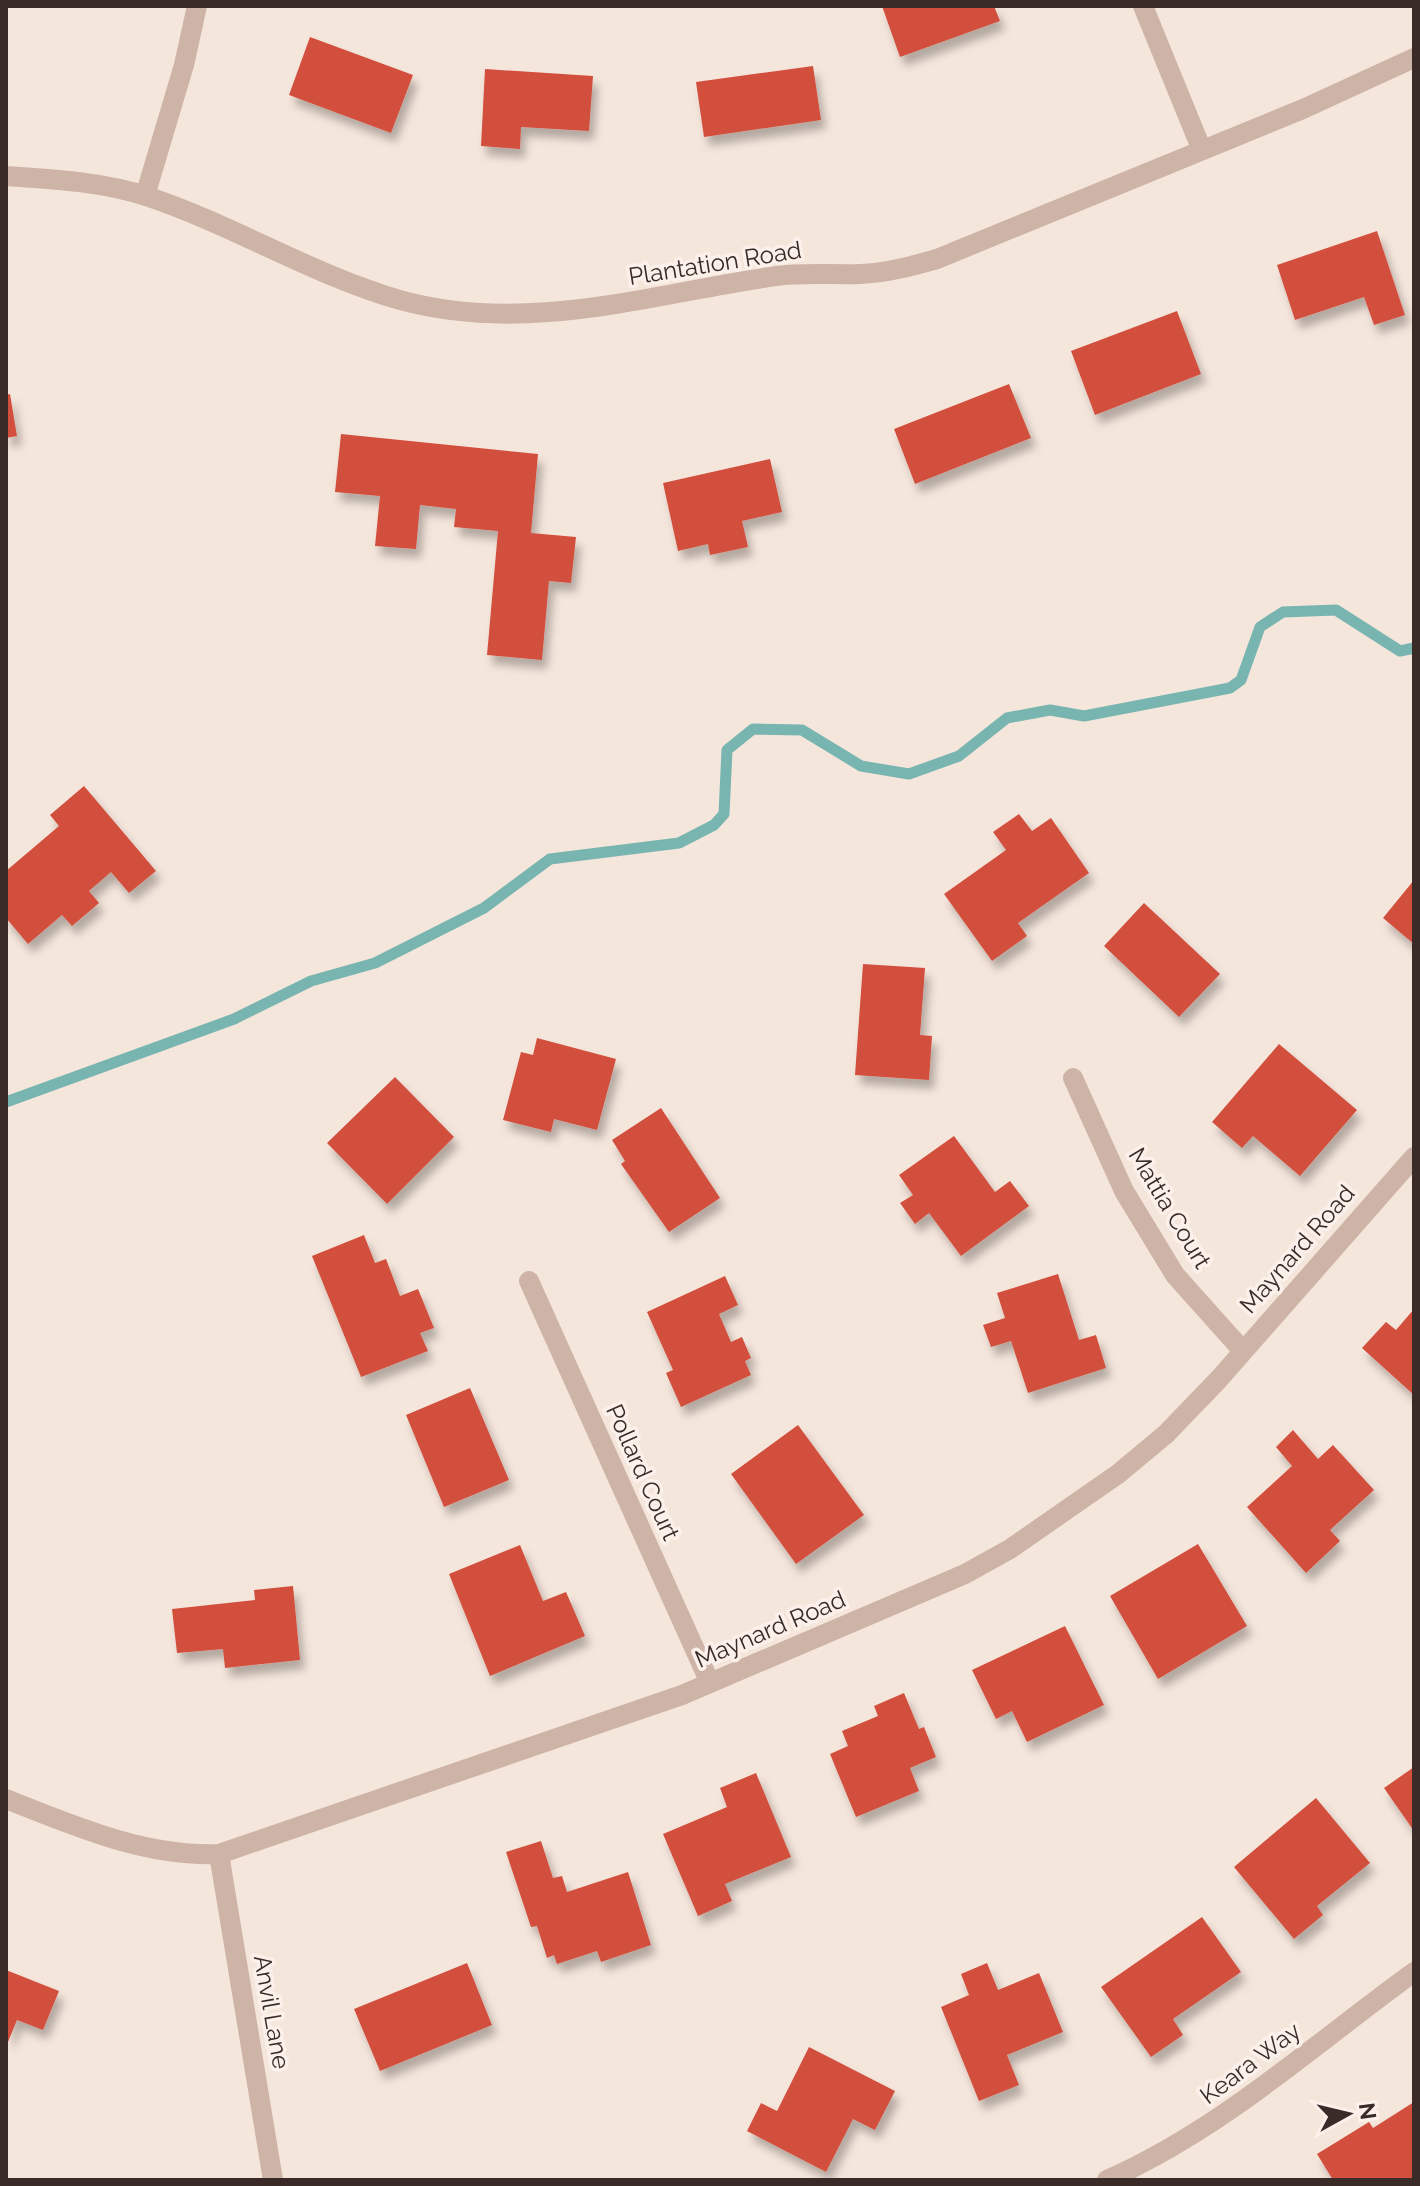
<svg xmlns="http://www.w3.org/2000/svg" width="1420" height="2186" font-family="Raleway,sans-serif">
  <style>
    .lines { fill: none; stroke-linecap: round; stroke-linejoin: round }
    .stream { stroke: #78b5b0; stroke-width: 11 }
    .building { fill: #d24f3d; filter: url(#shadow) }
    .minor { stroke: #ceb4a7; stroke-width: 20 }
    .labels { text-anchor: middle; dominant-baseline: central; stroke-width: 7; stroke-linejoin: round; paint-order: stroke }
    .street-label { font-size: 24px; fill: #3a2b28; stroke: #fcf1ea }
  </style>
  <defs>
    <filter id="shadow"><feDropShadow dx="5" dy="9" stdDeviation="4" flood-color="#0004"/></filter>
  </defs>
  <rect width="100%" height="100%" fill="#f5e6dc"/>
  <g class="lines">
    <path class="stream" d="M6,1102L234,1019L311,981L375,963L484,908L550,859L679,843L714,825L724,814L727,750L753,729L802,730L861,766L909,774L959,756L1007,718L1050,710L1084,716L1230,688L1241,680L1260,627L1283,612L1336,610L1400,651L1414,648"/>
  </g>
  <path class="building" d="M882,6H994L1000,21L900,57Z
    M310,37L413,75L391,133L289,95Z
    M813,66L821,120L704,137L696,82Z
    M485,69L593,76L589,131L521,127L520,149L481,146Z
    M1377,231L1405,315L1374,325L1364,297L1295,320L1277,265Z
    M1177,311L1201,374L1095,415L1071,351Z
    M1009,384L1031,438L915,484L894,429Z
    M10,394L17,436L6,438V395Z
    M341,434L538,454L531,533L576,537L571,583L549,581L542,660L487,655L498,531L454,527L456,509L420,505L416,549L375,546L380,496L335,492Z
    M770,459L782,512L742,521L748,547L710,555L708,544L678,551L663,483Z
    M84,786L156,871L129,893L111,872L89,891L99,903L72,926L62,915L28,944L6,918V871L59,826L50,815Z
    M1019,814L1032,831L1051,818L1089,873L1018,923L1027,936L992,961L944,894L1006,850L993,832Z
    M1414,880V944L1383,918Z
    M1144,903L1220,974L1179,1017L1104,946Z
    M863,964L925,968L920,1035L932,1036L929,1080L855,1075Z
    M537,1038L616,1059L597,1130L554,1119L551,1132L503,1120L521,1052L533,1055Z
    M1279,1044L1357,1110L1300,1176L1253,1136L1242,1148L1212,1122Z
    M395,1077L454,1137L387,1204L327,1143Z
    M661,1108L720,1198L669,1232L621,1164L625,1161L612,1140Z
    M954,1136L995,1192L1010,1181L1029,1206L961,1256L929,1213L915,1224L900,1203L913,1195L899,1175Z
    M364,1235L375,1263L386,1259L400,1296L418,1289L434,1328L420,1333L428,1351L361,1377L312,1256Z
    M1058,1274L1079,1340L1096,1335L1106,1368L1028,1393L1011,1341L991,1347L983,1325L1005,1318L997,1293Z
    M725,1276L738,1305L719,1314L731,1342L742,1337L751,1358L745,1361L751,1375L681,1407L666,1373L673,1370L647,1312Z
    M1414,1309V1395L1362,1348L1386,1322L1396,1330Z
    M470,1388L509,1480L444,1507L406,1415Z
    M798,1425L864,1515L796,1564L731,1474Z
    M1293,1430L1318,1459L1333,1445L1374,1490L1330,1530L1340,1541L1306,1573L1247,1507L1292,1466L1276,1447Z
    M1198,1544L1247,1626L1158,1679L1110,1596Z
    M520,1545L543,1601L566,1592L585,1636L490,1676L449,1574Z
    M293,1586L300,1660L225,1668L223,1649L177,1653L172,1609L255,1600L254,1590Z
    M1065,1626L1104,1705L1027,1742L1012,1711L996,1719L972,1670Z
    M904,1693L919,1729L924,1727L936,1757L910,1768L919,1791L856,1817L830,1754L848,1746L842,1731L878,1716L874,1706Z
    M1414,1767V1831L1384,1788Z
    M756,1773L791,1857L725,1884L732,1901L698,1916L663,1834L727,1807L720,1788Z
    M1316,1798L1370,1863L1317,1906L1323,1915L1294,1939L1234,1867Z
    M541,1841L553,1878L562,1876L567,1892L628,1872L651,1945L601,1962L597,1951L557,1964L554,1955L547,1958L537,1926L531,1927L506,1852Z
    M1202,1917L1241,1972L1173,2019L1183,2035L1151,2057L1101,1987Z
    M467,1963L492,2025L380,2071L354,2009Z
    M987,1963L998,1990L1039,1973L1063,2032L1007,2055L1019,2085L979,2101L941,2007L969,1995L961,1974Z
    M6,1970L59,1991L43,2030L17,2020L8,2042Z
    M809,2047L895,2091L875,2130L853,2119L826,2172L747,2131L761,2103L777,2111Z
    M1414,2102V2180H1333L1317,2154L1369,2122L1373,2128Z"/>
  <g class="lines">
    <path class="minor" d="M1143,6L1201,148
      M6,176C53,179 104,182 149,197C235,226 313,275 400,300C527,335 651,294 776,276C805,272 832,275 860,274C887,273 912,266 937,259L1303,109L1414,58
      M145,196L184,65L197,6
      M1073,1078L1124,1191L1175,1275L1243,1351
      M529,1281L710,1683
      M6,1799C74,1826 145,1857 219,1854L682,1695L965,1574L1010,1549L1118,1474L1166,1434L1219,1379L1414,1157
      M219,1854L273,2180
      M1107,2180C1222,2129 1313,2045 1414,1972"/>
  </g>
  <g class="labels">
    <g class="street-label">
      <text transform="translate(715 263) rotate(-9)">Plantation Road</text>
      <text transform="translate(1170 1208) rotate(59)">Mattia Court</text>
      <text transform="translate(1297 1249) rotate(-49)">Maynard Road</text>
      <text transform="translate(643 1472) rotate(66)">Pollard Court</text>
      <text transform="translate(770 1629) rotate(-23)">Maynard Road</text>
      <text transform="translate(272 2012) rotate(80)">Anvil Lane</text>
      <text transform="translate(1250 2063) rotate(-37)">Keara Way</text>
    </g>
  </g>
  <rect width="1420" height="2186" fill="none" stroke="#3a2b28" stroke-width="16"/>
  <g transform="translate(1348 2114) rotate(82)" stroke="#fcf1ea" stroke-width="6" paint-order="stroke">
  <path d="M0-6L14 30L0 20L-14 30Z" fill="#3a2b28"/>
  <text y="-12" font-size="22" font-weight="bold" text-anchor="middle" fill="#3a2b28">N</text>
  </g>
</svg>
